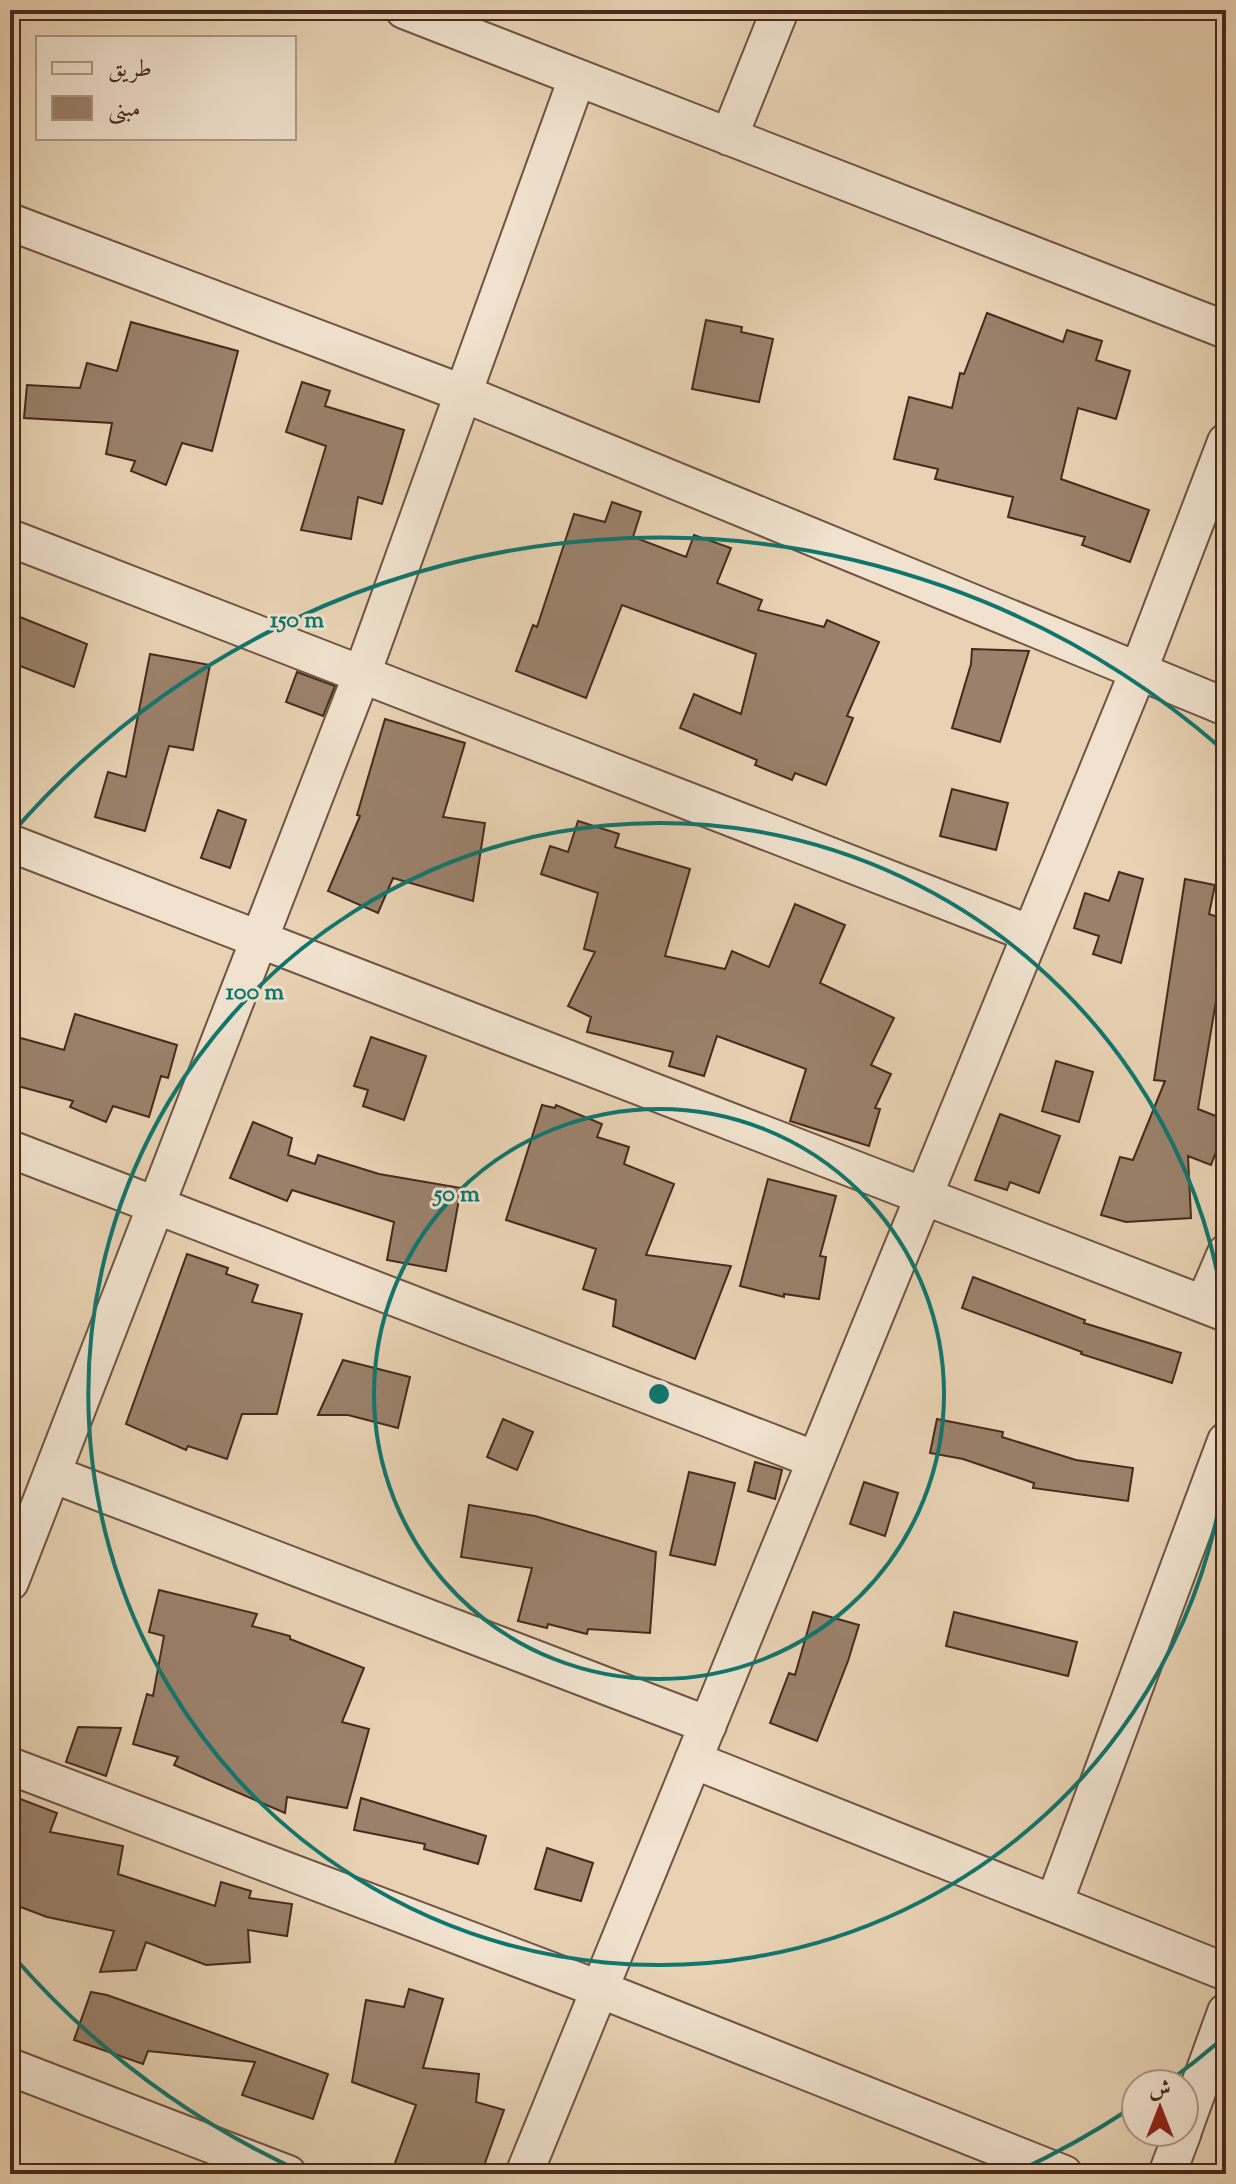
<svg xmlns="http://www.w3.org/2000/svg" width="1236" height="2184" font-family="'Sorts Mill Goudy',Amiri,serif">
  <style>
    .building { fill: #9b816b; stroke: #472a1c; stroke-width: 2 }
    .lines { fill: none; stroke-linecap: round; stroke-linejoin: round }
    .street-casing { stroke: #6f5442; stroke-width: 40 }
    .street { stroke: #f0e2ce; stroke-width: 36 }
    .ring { fill: none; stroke: #0f766e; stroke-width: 4 }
    .centre { fill: #0f766e; stroke: #f0e2ce; stroke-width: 4 }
    .ring-label { font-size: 24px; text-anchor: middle; font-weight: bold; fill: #0f766e; stroke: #f0e2ce; stroke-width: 6; stroke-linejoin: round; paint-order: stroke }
  </style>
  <rect width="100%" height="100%" fill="#e8d2b3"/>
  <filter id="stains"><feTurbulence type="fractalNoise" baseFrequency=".0025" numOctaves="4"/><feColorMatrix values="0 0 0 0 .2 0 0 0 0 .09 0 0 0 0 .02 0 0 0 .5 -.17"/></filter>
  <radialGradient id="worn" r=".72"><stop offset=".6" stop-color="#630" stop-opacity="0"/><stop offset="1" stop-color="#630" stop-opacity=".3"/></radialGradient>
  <path class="building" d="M987,313L1063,342L1067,330L1102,341L1096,360L1130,371L1116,419L1078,408L1061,479L1149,510L1130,562L1082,545L1085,537L1008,517L1013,497L935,479L938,469L894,459L909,397L952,408L960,373L964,374Z
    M706,320L742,327L741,332L773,339L759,402L692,389Z
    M131,322L238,351L212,451L182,443L166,485L131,471L135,461L106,454L112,423L24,418L27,385L80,388L87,363L117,371Z
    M302,382L330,391L325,406L404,430L382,504L358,497L351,539L301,530L326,446L286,432Z
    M612,502L641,512L633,537L686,557L694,535L731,548L717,583L762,600L758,610L824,627L827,620L879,642L847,716L853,718L826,785L795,773L792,780L755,765L757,760L680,728L694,694L741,714L756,654L622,605L586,698L516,671L533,625L537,627L574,514L605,522Z
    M10,613L87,644L74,687L10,662Z
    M972,649L1029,651L1000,742L952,728L971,664Z
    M150,654L210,665L193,750L169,746L145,831L95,817L108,772L126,777Z
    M297,672L335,686L323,716L286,702Z
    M385,719L465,743L443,817L485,823L473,901L393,878L378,913L328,891L360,816L357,815Z
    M952,789L1008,803L996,850L940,836Z
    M218,810L246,820L230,868L201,858Z
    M578,821L619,834L615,847L690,869L665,956L725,969L732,951L769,967L795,904L845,925L820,983L894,1018L871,1065L891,1074L875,1108L880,1109L869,1146L790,1121L806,1069L717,1036L704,1076L669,1066L673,1052L587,1032L591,1017L568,1006L595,952L584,949L598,893L541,874L550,846L568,852Z
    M1119,872L1143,879L1121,963L1093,954L1099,936L1074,928L1085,893L1109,901Z
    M1185,879L1215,885L1209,914L1226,920V1004L1216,1001L1198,1109L1226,1120V1126L1211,1165L1188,1156L1191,1218L1126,1222L1101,1215L1120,1157L1133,1160L1165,1081L1154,1080Z
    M75,1014L177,1045L168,1078L161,1076L149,1117L113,1106L106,1122L70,1107L73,1101L10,1084V1035L64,1050Z
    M371,1037L426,1056L404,1120L363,1106L368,1090L354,1086Z
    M1056,1061L1093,1072L1079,1122L1042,1111Z
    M542,1105L555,1108L556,1105L602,1124L597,1137L629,1147L624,1164L674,1184L646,1255L731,1266L695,1359L613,1326L616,1300L583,1289L596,1249L506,1220Z
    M1000,1114L1060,1136L1039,1193L1010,1182L1007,1190L975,1180Z
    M253,1122L292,1138L288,1155L315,1164L318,1155L379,1174L461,1188L446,1271L387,1260L394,1222L292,1190L287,1201L230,1178Z
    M768,1179L836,1196L820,1256L826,1257L819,1299L784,1294V1297L740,1286Z
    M187,1254L228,1268L226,1274L258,1285L252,1302L302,1314L277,1414H242L227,1459L188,1446L186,1450L126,1424Z
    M973,1277L1085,1320L1084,1323L1181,1353L1172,1383L1081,1354L1082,1352L962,1308Z
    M343,1360L410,1377L398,1428L348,1415H318Z
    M503,1419L533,1432L517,1470L487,1457Z
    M937,1419L1003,1432L1002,1437L1076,1460L1133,1468L1128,1501L1033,1488L1034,1483L963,1459L930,1453Z
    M755,1462L782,1470L775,1499L748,1491Z
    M689,1472L735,1483L715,1565L670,1555Z
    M864,1482L898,1493L885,1536L850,1524Z
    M469,1505L535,1516L656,1552L650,1633L588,1629L587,1634L548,1624L547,1628L518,1621L532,1568L461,1557Z
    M159,1590L257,1614L252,1626L290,1636V1639L364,1668L342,1722L369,1729L347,1808L287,1797L285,1813L174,1765L178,1757L133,1744L147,1694L153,1696L164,1636L149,1632Z
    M813,1612L859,1625L848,1661L817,1741L770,1723L789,1673L795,1675Z
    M954,1612L1077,1642L1068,1676L946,1646Z
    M78,1727L121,1728L106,1776L66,1762Z
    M10,1795L57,1813L50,1832L123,1846L118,1874L215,1906L221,1882L251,1891L249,1898L292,1904L287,1936L248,1930L250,1962L206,1965L146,1942L136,1970L100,1972L114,1931L47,1917L10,1903Z
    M361,1798L486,1836L478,1864L424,1849L425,1844L354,1830Z
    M547,1848L593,1863L581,1901L535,1889Z
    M409,1989L443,1999L423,2068L479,2074L476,2102L504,2110L481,2174H391L416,2105L352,2082L366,2000L404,2007Z
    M91,1992L107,1995L328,2074L313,2119L242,2095L255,2062L148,2051L143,2064L74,2040Z"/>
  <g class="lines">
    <g class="street-casing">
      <path id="street" d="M404,10L1226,330
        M729,137L780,10
        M10,222L462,393L1226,707
        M10,538L1031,934
        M10,843L1226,1313
        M10,1149L816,1460
        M1204,1304L1226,1253
        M52,1474L708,1725
        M10,1582L362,674L577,78
        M693,1760L1226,1972
        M10,1766L599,1989L1064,2174
        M1054,1903L1226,1441
        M10,2067L288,2174
        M1184,2128L1226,2012
        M524,2174L1138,672L1226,442
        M1167,2174L1183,2132"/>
    </g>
    <use href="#street" class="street"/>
  </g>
  <g class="ring">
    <circle cx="659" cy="1394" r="285"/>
    <path d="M1226 1464A571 571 0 1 1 1226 1324"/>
    <path d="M1221 2040A856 856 0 0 1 1168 2082M1131 2108A856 856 0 0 1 1014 2173M304 2173A856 856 0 0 1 13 1956M13 832A856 856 0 0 1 1221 748"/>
  </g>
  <circle cx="659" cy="1394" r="12" class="centre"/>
  <g class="ring-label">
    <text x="297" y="627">150 m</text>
    <text x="255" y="999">100 m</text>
    <text x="457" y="1201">50 m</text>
  </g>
  <rect width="1236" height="2184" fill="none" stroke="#e8d2b3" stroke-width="40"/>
  <rect x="12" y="12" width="1212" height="2160" fill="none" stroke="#472a1c" stroke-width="4"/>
  <rect x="20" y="20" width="1196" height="2144" fill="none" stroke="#472a1c" stroke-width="2"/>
  <rect x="36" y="36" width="260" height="104" fill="#f0e2ce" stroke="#ac9887" stroke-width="2"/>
  <rect x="52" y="62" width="40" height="12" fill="#f0e2ce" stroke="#ac9887" stroke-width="2"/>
  <text x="108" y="76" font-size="24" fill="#472a1c">طريق</text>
  <rect x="52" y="96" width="40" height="24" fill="#9b816b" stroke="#ac9887" stroke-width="2"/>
  <text x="108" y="116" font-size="24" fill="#472a1c">مبنى</text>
  <g transform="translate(1160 2108)"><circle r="38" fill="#f0e2ce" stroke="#ac9887" stroke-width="2"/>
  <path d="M0-6L14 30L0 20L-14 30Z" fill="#8f2418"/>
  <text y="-12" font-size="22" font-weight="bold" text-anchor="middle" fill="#472a1c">ش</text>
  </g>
  <rect width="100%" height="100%" filter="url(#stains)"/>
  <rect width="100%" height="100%" fill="url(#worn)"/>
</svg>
